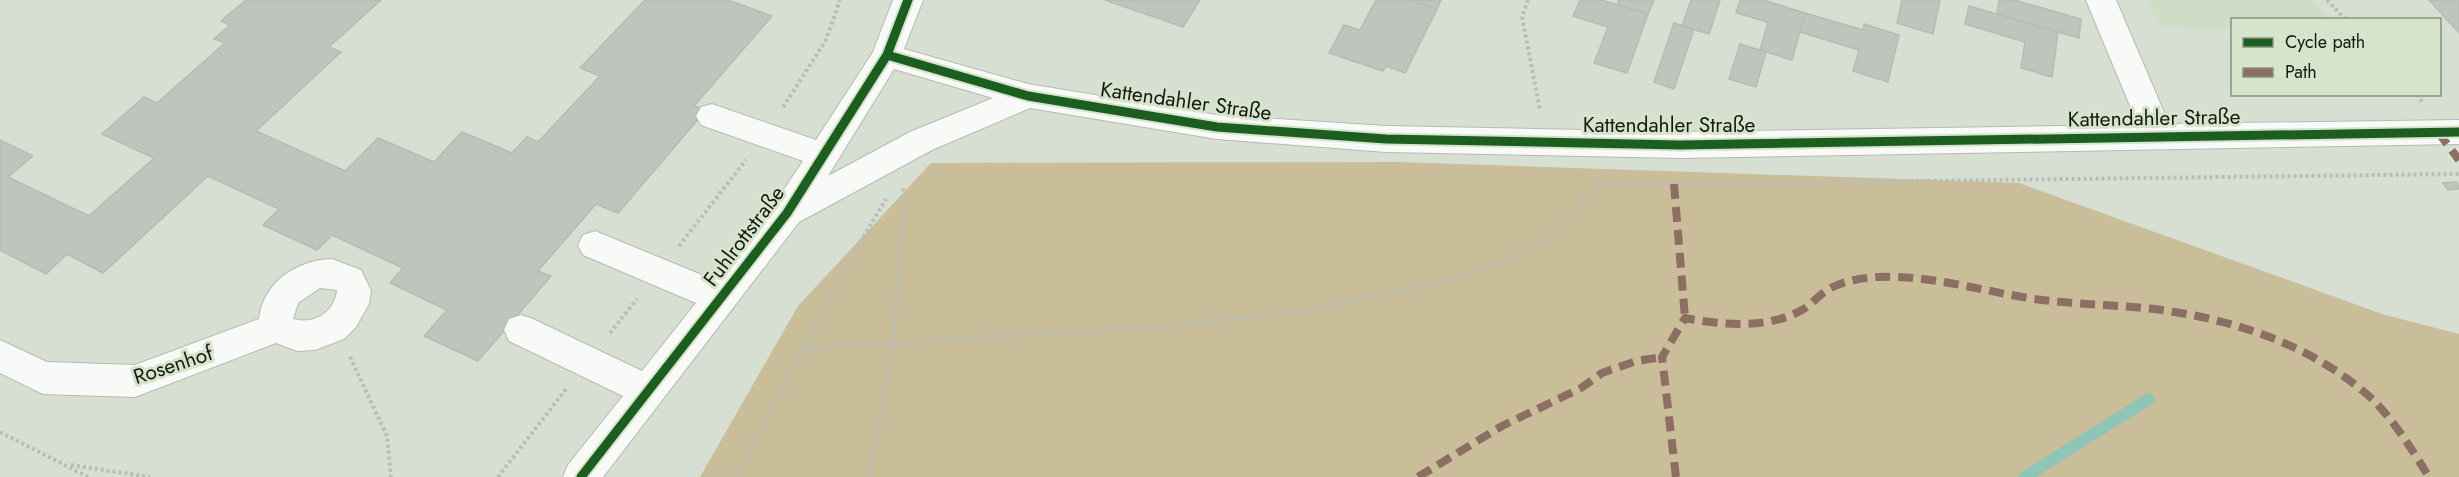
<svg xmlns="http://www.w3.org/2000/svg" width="2459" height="477" font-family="Jost,sans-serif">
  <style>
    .built { fill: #d0ddc6 }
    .forest { fill: #c9bd9a }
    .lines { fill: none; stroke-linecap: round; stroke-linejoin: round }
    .stream { stroke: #8fc5b7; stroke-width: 12 }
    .building { fill: #bec5bc; stroke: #b4bcb4; stroke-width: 1.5 }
    .minor-casing { stroke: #b5bbb0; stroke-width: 2 }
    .path { stroke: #babdb7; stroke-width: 4; stroke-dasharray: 3 3; stroke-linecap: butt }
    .minor { fill: #f9faf8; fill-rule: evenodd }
    .quiet { stroke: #8d6e63; stroke-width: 8; stroke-dasharray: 15 8; stroke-linecap: butt }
    .cycleway-casing { stroke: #d6e4cc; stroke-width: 13 }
    .cycleway { stroke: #1b5e20; stroke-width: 9 }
    .labels { text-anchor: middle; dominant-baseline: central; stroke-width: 6; stroke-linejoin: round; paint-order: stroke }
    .street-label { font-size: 21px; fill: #151911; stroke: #d6e4cc }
  </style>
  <rect width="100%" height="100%" fill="#d7ded2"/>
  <path class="built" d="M2147,0H2311L2329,19L2232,20V39L2228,30L2160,27Z"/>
  <path class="forest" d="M1398,162L2019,183L2382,314L2459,334V477H700L798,306L931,163Z"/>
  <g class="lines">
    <path class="stream" d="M2025,477L2149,399"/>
  </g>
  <path class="building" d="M246,0H381L329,47L341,52L256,131L345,171L378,138L434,162L462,132L512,153L527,137L538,142L600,76L580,68L645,0H728L772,16L694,106L706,110L618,213L596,204L538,271L551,276L478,361L424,336L447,310L390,283L403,268L332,235L317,250L263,225L279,209L208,176L103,273L67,254L46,274L0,250V140L33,156L8,177L89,216L154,158L102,134L144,97L157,103L225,43L214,39L230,25L221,21Z
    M1105,0H1200L1183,27Z
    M1376,0H1408L1437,9L1405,73L1386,66L1383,71L1329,53L1344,25L1360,30Z
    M1408,0H1441L1437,9Z
    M1580,0H1601L1648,14L1627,73L1594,63L1608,27L1573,16Z
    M1619,0H1654L1648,14L1617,5Z
    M1691,0H1720L1709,34L1682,26Z
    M1740,0H1763L1805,13L1792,60L1760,50L1768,22L1736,13Z
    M1902,0H1940L1933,34L1897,23Z
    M1999,0H2014L2081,19L2079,38L1997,14Z
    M2429,0H2459V33Z
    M1969,6L2058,32L2052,77L2021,68L2025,42L1965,24Z
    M1805,13L1863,30L1864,24L1899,35L1888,82L1853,71L1859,50L1800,32Z
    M1674,23L1694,29L1674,89L1654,82Z
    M1740,44L1766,52L1756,87L1729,79Z
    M2457,182L2459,189L2448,190L2443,183Z"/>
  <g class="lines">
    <g class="minor-casing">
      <path id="minor" d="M893,0H923L904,49L1028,84L1217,115L1386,126L1680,132L2138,125L2086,0H2116L2169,124L2459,120V144L1680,158L1386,152L1217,139L1030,108L932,150L799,222L603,477H563L568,465L623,396L509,341L504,330L509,319L521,315L533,319L642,371L696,303L583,255L578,245L583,235L595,231L714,280L775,203L803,161L701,125L696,116L701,107L712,104L816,140L873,52ZM894,69L993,98L910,132L828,176Z
        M332,259L361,270L371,291L369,304L356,327L344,339L315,350L297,351L276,343L135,397L43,394L0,373V340L47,362L135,365L259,319C263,282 297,260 332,259ZM320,288L337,290C335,312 314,325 293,319L298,303Z"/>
    </g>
    <path class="path" d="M1528,0L1522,17L1540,110
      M2327,0L2346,20
      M2417,94L2422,102
      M783,107L826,40L840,0
      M679,246L746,160
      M610,333L637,299
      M804,348L847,264L886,199
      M350,357L387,436L391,477
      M0,432L88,477
      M71,465L150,477
      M498,477L566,389
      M735,477L803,348L1171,326L1306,310L1448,281L1546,244L1599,185L2459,174
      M869,477L893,343L902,239L903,187"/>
    <use href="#minor" class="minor"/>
    <path class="quiet" d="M2438,132L2459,160
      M1674,184L1685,318
      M1418,477L1502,426L1581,388L1602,373L1636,361L1662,357
      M1676,477L1662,357L1685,318C1722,325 1766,329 1800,311C1811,306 1818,295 1829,289C1843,281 1861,278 1877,277C1929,274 1989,293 2042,300C2084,305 2127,305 2169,311C2239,322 2308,345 2363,391C2389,412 2411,448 2429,477"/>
    <g class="cycleway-casing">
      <path id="cycleway" d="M887,55L1028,96L1217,127L1386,139L1680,145L2459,132
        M581,477L787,213L887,55L908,0"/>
    </g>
    <use href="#cycleway" class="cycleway"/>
  </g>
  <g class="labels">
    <g class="street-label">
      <text transform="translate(1186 101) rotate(8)">Kattendahler Straße</text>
      <text transform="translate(2154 118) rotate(-1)">Kattendahler Straße</text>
      <text x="1669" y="125">Kattendahler Straße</text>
      <text transform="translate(744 236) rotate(-53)">Fuhlrottstraße</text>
      <text transform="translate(173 365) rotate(-18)">Rosenhof</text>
    </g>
  </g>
  <rect x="2231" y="18" width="210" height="78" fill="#d6e4cc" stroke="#899381" stroke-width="1.5"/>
  <rect x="2243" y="38" width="30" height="9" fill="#1b5e20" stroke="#899381" stroke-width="1.5"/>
  <text x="2285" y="48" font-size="18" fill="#151911">Cycle path</text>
  <rect x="2243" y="68" width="30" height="9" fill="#8d6e63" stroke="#899381" stroke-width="1.5"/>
  <text x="2285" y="78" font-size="18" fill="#151911">Path</text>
</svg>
